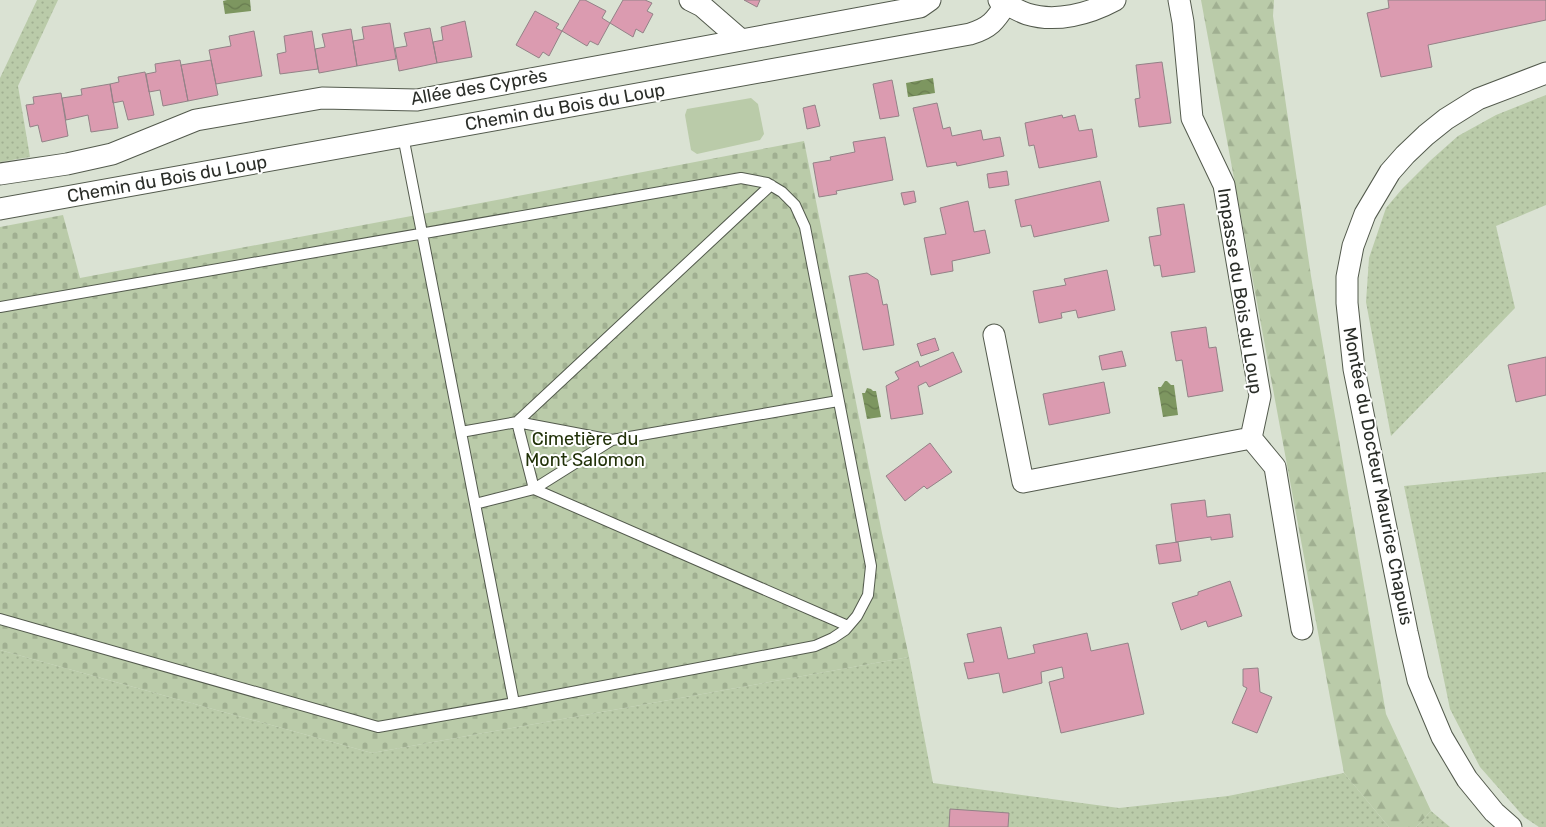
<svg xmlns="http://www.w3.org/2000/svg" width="1546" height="827" font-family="Rubik,sans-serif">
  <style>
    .grass { fill: url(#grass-dots) }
    .forest { fill: url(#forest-firs) }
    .cemetery { fill: url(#cemetery-stones) }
    .pitch { fill: #bacba9 }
    .water { fill: url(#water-waves) }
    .building { fill: #db9bb0; stroke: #938287 }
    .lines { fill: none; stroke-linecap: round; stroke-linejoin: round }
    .service-casing { stroke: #535a4d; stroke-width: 12 }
    .minor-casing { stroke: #535a4d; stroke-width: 23 }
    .service { stroke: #fff; stroke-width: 10 }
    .minor { stroke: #fff; stroke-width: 21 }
    .labels { text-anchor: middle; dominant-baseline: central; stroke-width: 4; stroke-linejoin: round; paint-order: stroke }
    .street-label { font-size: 18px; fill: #2a2d28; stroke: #fff }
    .park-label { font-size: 18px; fill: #213108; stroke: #fff }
  </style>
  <defs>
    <pattern id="grass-dots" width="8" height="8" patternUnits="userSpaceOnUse" patternTransform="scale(1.25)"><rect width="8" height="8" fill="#bacba9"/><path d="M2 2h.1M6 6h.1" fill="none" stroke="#a0af91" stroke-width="1.8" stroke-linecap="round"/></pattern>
    <pattern id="forest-firs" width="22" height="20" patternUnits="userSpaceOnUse" patternTransform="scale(1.25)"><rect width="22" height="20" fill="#bacba9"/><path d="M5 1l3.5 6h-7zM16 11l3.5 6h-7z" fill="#a0af91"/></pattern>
    <pattern id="cemetery-stones" width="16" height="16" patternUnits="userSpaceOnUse" patternTransform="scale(1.25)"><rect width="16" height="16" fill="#bacba9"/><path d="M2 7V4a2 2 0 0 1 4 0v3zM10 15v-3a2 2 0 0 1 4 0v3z" fill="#a0af91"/></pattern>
    <pattern id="water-waves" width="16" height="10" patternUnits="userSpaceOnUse" patternTransform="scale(1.25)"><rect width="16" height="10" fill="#7d9660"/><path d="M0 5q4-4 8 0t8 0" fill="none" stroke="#677b4f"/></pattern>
  </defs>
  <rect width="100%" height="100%" fill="#dae2d3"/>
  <path class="grass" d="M37,0H58L18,86L30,157L0,162V78Z
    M1546,95V205L1496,226L1515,308L1391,436L1366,302L1369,258L1386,208L1402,189L1431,160L1458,136L1496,115Z
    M1546,472V827H1539L1524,817L1480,767L1450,709L1404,486Z
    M0,650L372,753L909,657L933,783L1119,808L1228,796L1344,773L1389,827H0Z
    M1431,811L1450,827H1416Z"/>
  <path class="forest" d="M1201,0H1274L1273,16L1311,276L1386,714L1431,811L1416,827H1389L1344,773Z"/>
  <path class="cemetery" d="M804,141L882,533L909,657L372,753L0,650V227L63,215L80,278L523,195Z"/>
  <path class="pitch" d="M751,98L758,104L764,134L760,140L697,154L691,150L685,115L687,109Z"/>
  <path class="water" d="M227,0H250L251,11L225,14L223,1Z
    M933,78L935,93L908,97L906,83Z
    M1165,381H1167L1171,385H1174L1178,415L1163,417L1158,387H1161Z
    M867,388L871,389L873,391H876L881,417L867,419L862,393H865Z"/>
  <path class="building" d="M580,0H585L606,11L602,18L610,23L598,45L590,41L587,46L562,31Z
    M623,0H645L652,3L647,11L653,14L643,33L636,29L633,37L610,23Z
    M744,0H760L757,7Z
    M1388,0H1546V20L1428,45L1432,67L1381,77L1367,13L1389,8Z
    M535,11L559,24L556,28L562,31L549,56L543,52L539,58L516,45Z
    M465,21L472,57L437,63L433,42L443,40L441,27Z
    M390,23L396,59L357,66L353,41L364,39L362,27Z
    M430,28L437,63L399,71L395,48L407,46L404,33Z
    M351,29L357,66L319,73L315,49L325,47L322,34Z
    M254,31L262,76L216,84L209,50L231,46L229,36Z
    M312,31L318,69L280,74L277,54L286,52L284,36Z
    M180,60L188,101L163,106L160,90L149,92L146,74L156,72L155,64Z
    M211,60L218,95L188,101L181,65Z
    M1162,62L1171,123L1139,127L1135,99L1140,98L1136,65Z
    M145,72L154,115L128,120L123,101L113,103L110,84L119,82L118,77Z
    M892,80L899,116L880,119L873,84Z
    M110,84L118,128L91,132L88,115L66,120L62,98L82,95L81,89Z
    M61,93L68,136L42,142L38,125L30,127L26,105L34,104L33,97Z
    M937,103L943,129L950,127L952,136L981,130L983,140L1000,137L1004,156L957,166L956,162L927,167L913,108Z
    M815,105L820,126L807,129L803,108Z
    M1062,115L1063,118L1075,115L1079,131L1092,129L1097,157L1039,168L1034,145L1029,146L1025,123Z
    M885,137L893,180L836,191L837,194L819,197L813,163L831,160L830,157L855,152L853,142Z
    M1007,171L1009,185L989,188L987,174Z
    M1100,181L1109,221L1034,237L1031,225L1021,227L1015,200Z
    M914,191L916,202L904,205L901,193Z
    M968,201L974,232L985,230L990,253L952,261L953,271L931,275L924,238L946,234L940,208Z
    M1184,204L1195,272L1162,277L1160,265L1154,266L1149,237L1161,235L1157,208Z
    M1107,270L1115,310L1078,318L1076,310L1061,313L1062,318L1039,323L1033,291L1066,285L1064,279Z
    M867,273L878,280L883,305L887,304L894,345L863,350L849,276Z
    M1206,327L1209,348L1216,347L1223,391L1188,397L1182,360L1176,361L1171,332Z
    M935,338L939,350L921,356L917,344Z
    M1122,351L1126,366L1102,370L1099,356Z
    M953,352L962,372L929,387L926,382L918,386L923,414L891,419L886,386L899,379L895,372L918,361L920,367Z
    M1546,357V395L1516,402L1508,365Z
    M1104,382L1110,413L1049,425L1043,394Z
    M930,443L952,472L927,489L924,486L905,501L886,476Z
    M1205,500L1207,517L1230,514L1233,537L1211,540V537L1176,542L1171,504Z
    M1178,542L1181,561L1159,564L1156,545Z
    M1230,581L1242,616L1208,627L1206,621L1181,630L1172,603L1198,595V592Z
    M1001,627L1008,659L1035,653L1033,645L1087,633L1091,651L1128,643L1144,714L1061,733L1049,682L1064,678L1062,667L1041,672L1042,683L1003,693L999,673L968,679L964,663L974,662L967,634Z
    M1258,668L1260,692L1272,697L1257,733L1232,723L1247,688L1243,686V669Z
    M950,809L1009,813L1008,827H949Z"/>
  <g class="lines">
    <g class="service-casing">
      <path id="service" d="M403,136L514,703
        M771,185L517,422L612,440L534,489L848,626
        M0,307L741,178L767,183L782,192L795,205L805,227L871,566L868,595L857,616L845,630L833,638L815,646L514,703L378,727L0,619
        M461,432L517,422L534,489L475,504
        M612,440L838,401"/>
    </g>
    <g class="minor-casing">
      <path id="minor" d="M690,0L702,6L741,40
        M999,0C1008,5 1018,11 1027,14C1056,23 1089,14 1115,0
        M0,174L67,164L112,154L196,120L322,98L417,100L920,7L930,0
        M0,209L970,34C990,28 995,21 1006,4
        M994,335L1023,482L1251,438L1260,396L1224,185L1192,118L1183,22L1179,0
        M1251,438L1275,467L1302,629
        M1511,827L1494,812L1467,779L1442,737L1418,680L1407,632L1354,369L1347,303V277L1353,246L1365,214L1390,172L1405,155L1426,135L1446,119L1478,99L1546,73"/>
    </g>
    <use href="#service" class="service"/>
    <use href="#minor" class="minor"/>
  </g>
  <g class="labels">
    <g class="street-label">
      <text transform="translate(479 87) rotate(-10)">Allée des Cyprès</text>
      <text transform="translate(565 107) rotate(-10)">Chemin du Bois du Loup</text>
      <text transform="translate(167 179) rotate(-10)">Chemin du Bois du Loup</text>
      <text transform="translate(1240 291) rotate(81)">Impasse du Bois du Loup</text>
      <text transform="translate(1378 476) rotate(79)">Montée du Docteur Maurice Chapuis</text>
    </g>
    <g class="park-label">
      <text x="585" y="439">Cimetière du<tspan x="585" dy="21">Mont Salomon</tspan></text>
    </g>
  </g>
</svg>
